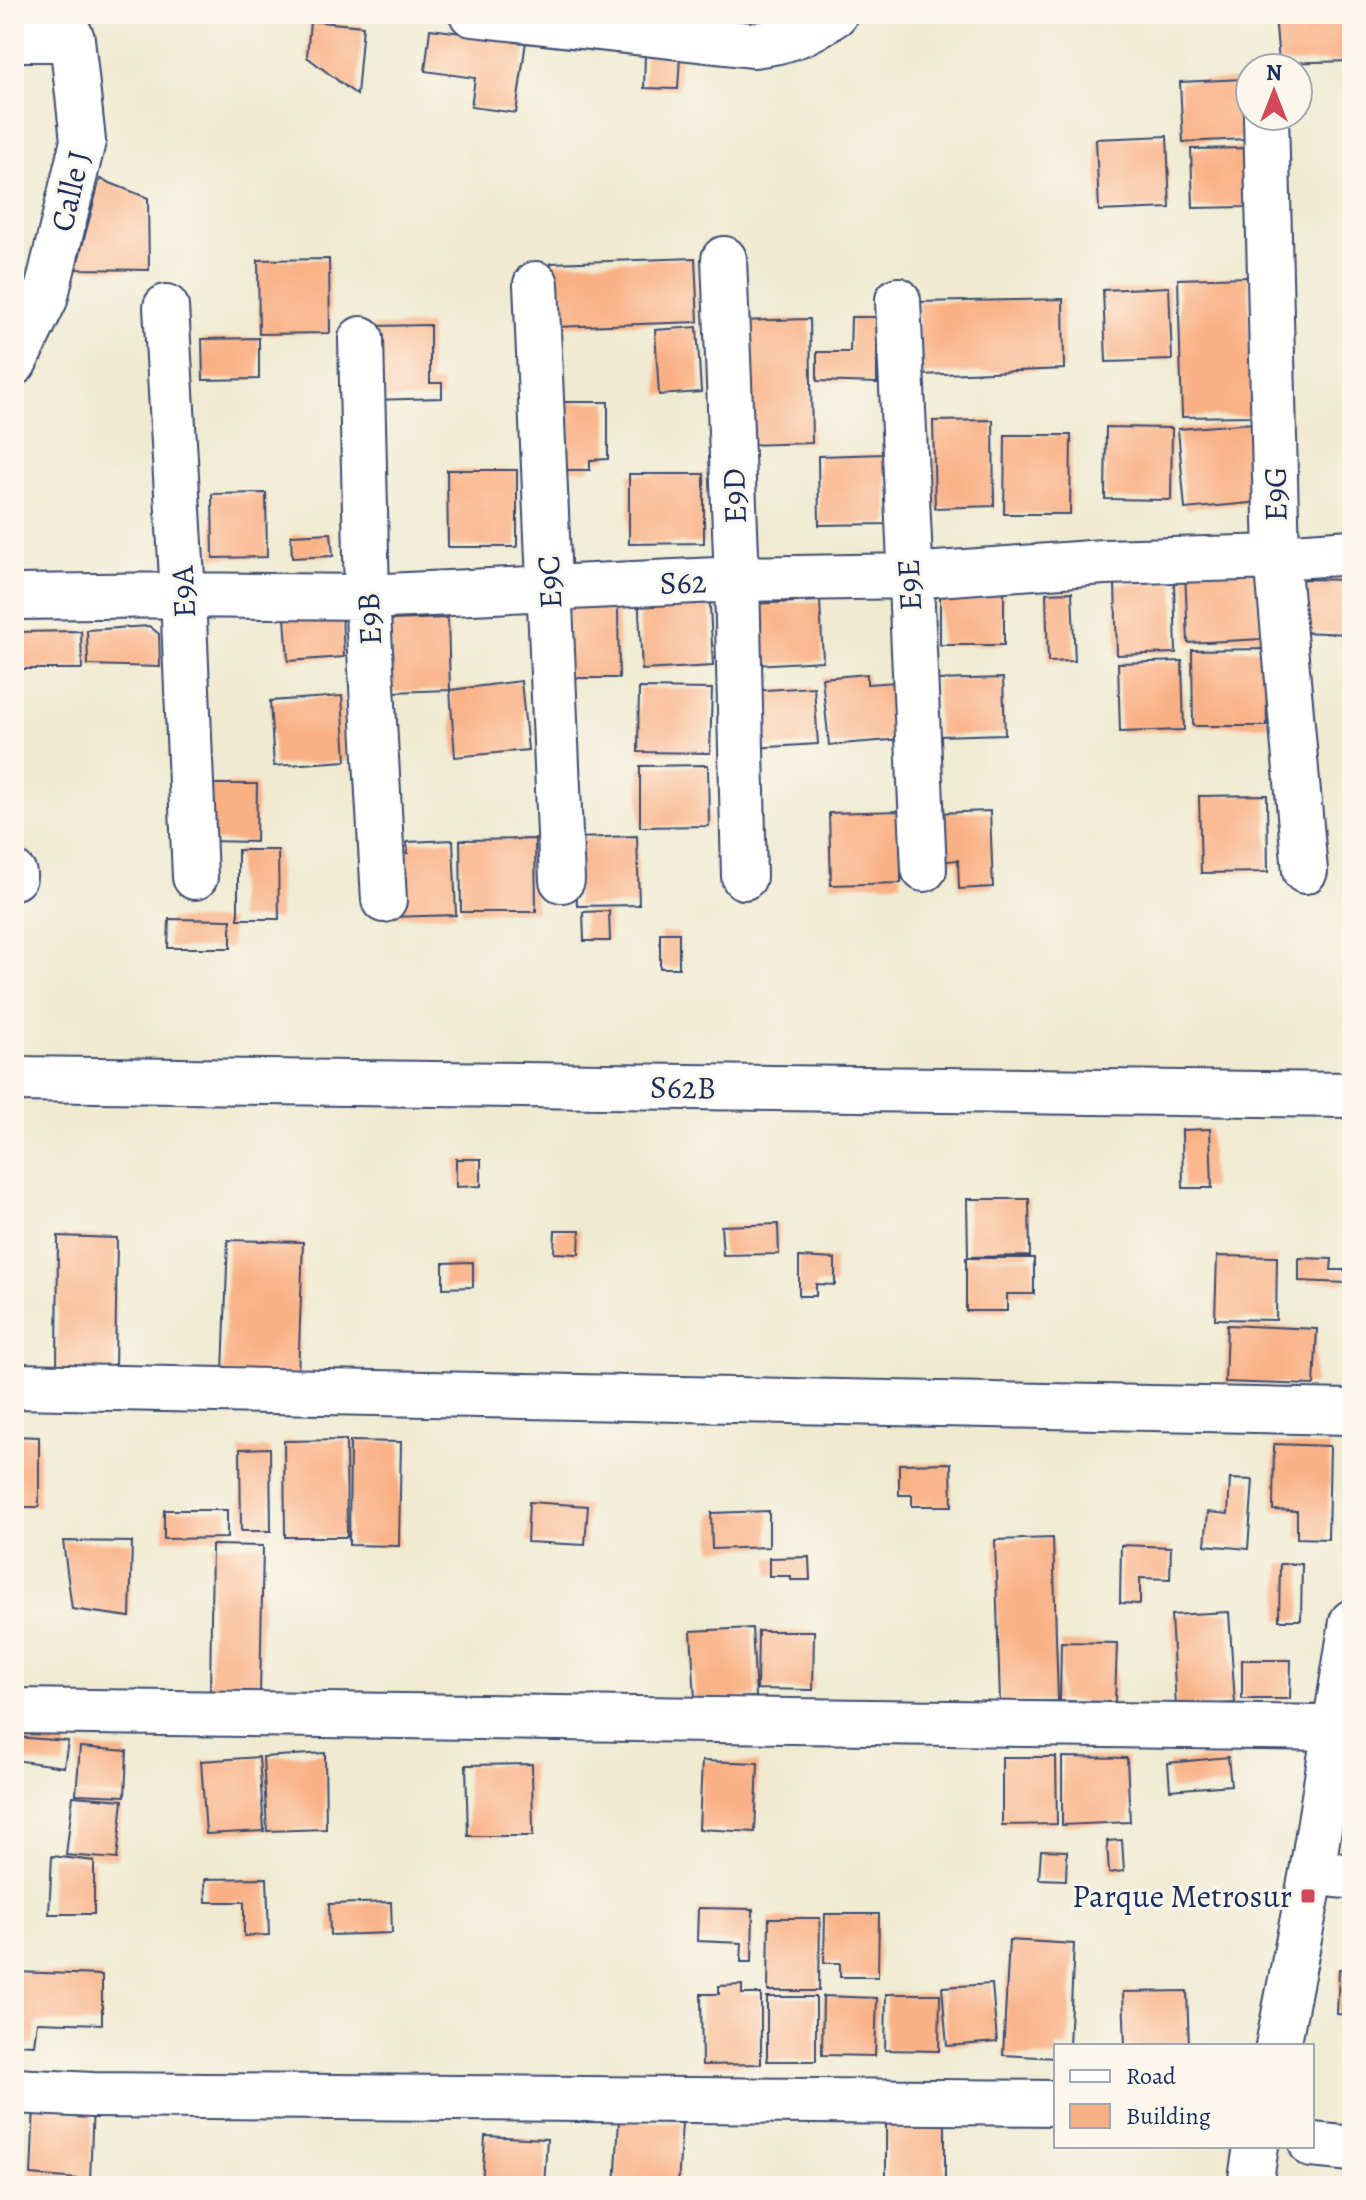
<svg xmlns="http://www.w3.org/2000/svg" width="1366" height="2200" font-family="Alegreya,serif">
  <style>
    .building { fill: #f9b084 }
    .lines { fill: none; stroke-linecap: round; stroke-linejoin: round }
    .minor-casing { stroke: #3b4b6f; stroke-width: 48 }
    .minor { stroke: #fff; stroke-width: 44 }
    .poi-dot { fill: #d1495b; stroke: #fbf7ec; stroke-width: 3 }
    .labels { text-anchor: middle; dominant-baseline: central; stroke-width: 6; stroke-linejoin: round; paint-order: stroke }
    .street-label { font-size: 32px; fill: #1b2f5e; stroke: #fbf7ec }
    .poi-label { font-size: 32px; fill: #1b2f5e; stroke: #fbf7ec; text-anchor: end }
  </style>
  <rect width="100%" height="100%" fill="#fbf7ec"/>
  <filter id="ink" filterUnits="userSpaceOnUse"><feTurbulence type="fractalNoise" baseFrequency=".0125" numOctaves="2"/><feDisplacementMap in="SourceGraphic" scale="16" xChannelSelector="R" yChannelSelector="G"/><feConvolveMatrix kernelMatrix="1 2 1 2 8 2 1 2 1" color-interpolation-filters="sRGB"/></filter>
  <filter id="wash" filterUnits="userSpaceOnUse"><feTurbulence type="fractalNoise" baseFrequency=".006" numOctaves="4" result="noise"/><feDisplacementMap in="SourceGraphic" scale="32" xChannelSelector="R" yChannelSelector="G"/><feGaussianBlur stdDeviation="1.8" result="paint"/><feColorMatrix in="noise" values="0 0 0 0 0 0 0 0 0 0 0 0 0 0 0 0 0 1.4 0 .05"/><feComposite in="paint" operator="in"/></filter>
  <g filter="url(#wash)">
    <rect width="100%" height="100%" fill="#efead0"/>
    <g id="blocks">
      <path class="building" d="M706,14H755V22Z
        M1275,14H1352V61L1279,63Z
        M310,21L363,26L357,95L307,57Z
        M430,29L526,41L516,113L471,107L475,78L425,71Z
        M645,55L680,56L678,89L644,88Z
        M1243,79L1246,139L1183,142L1180,82Z
        M1167,136L1170,208L1099,211L1096,139Z
        M1247,148L1248,207L1193,208L1191,149Z
        M100,179L148,198L149,270L76,269Z
        M695,258L698,322L553,327L551,263Z
        M329,259L330,333L259,334L258,260Z
        M1248,277L1252,416L1182,417L1178,279Z
        M1169,287L1172,360L1106,362L1103,290Z
        M1063,299L1064,369L920,375L918,302Z
        M851,317H877V383L817,381V352H850Z
        M810,319L812,443L740,445L738,321Z
        M430,325V383H442V398L372,400L371,326Z
        M697,327L701,392L659,395L655,330Z
        M259,338V379L203,380L202,339Z
        M555,402H608V459L590,460V470H555Z
        M993,420L994,506L935,508L933,421Z
        M1254,423L1261,502L1185,509L1178,429Z
        M1106,427L1172,428L1171,500L1105,499Z
        M1005,435H1071L1070,514H1004Z
        M886,454L888,524L819,525L818,456Z
        M447,470H517V547H448Z
        M629,474H704V543L629,544Z
        M266,493L267,557L213,558L212,494Z
        M331,533L333,556L292,558L291,535Z
        M1259,566L1262,639L1188,643L1185,570Z
        M1301,579L1352,580V634L1299,632Z
        M1174,582L1176,653L1117,655L1115,584Z
        M1004,584V645H940V585Z
        M709,586L713,666L642,670L638,591Z
        M1072,592L1075,661L1048,662L1046,593Z
        M820,601L823,661L754,665L750,604Z
        M618,605L619,678H568L567,606Z
        M342,614L344,657L288,661L285,618Z
        M448,618L450,690L521,681L528,750L455,757L450,690L392,692L390,620Z
        M149,626L159,634L160,667L88,665L87,630Z
        M81,631L82,669H14V632Z
        M1266,649L1267,726H1193L1192,650Z
        M1182,661L1184,730L1120,732L1118,663Z
        M867,674V684L897,682L902,739L829,745L822,678Z
        M1003,678L1005,734L938,736L936,680Z
        M814,687L818,744L752,748L749,691Z
        M639,688L712,689L710,753L638,752Z
        M342,696L346,761L274,766L270,701Z
        M708,765L709,826L640,827V766Z
        M204,784H257L256,842L204,841Z
        M1267,795L1268,872L1201,873L1199,796Z
        M900,811L901,883L831,885L829,813Z
        M990,811L993,887L959,889L958,860L937,862L935,813Z
        M637,836L639,905L577,906L575,838Z
        M535,839L536,912H461L460,840Z
        M453,840L456,915L390,917L388,854L408,853L407,842Z
        M238,850H278L279,919H238Z
        M609,911L610,941H584L583,912Z
        M169,919L231,920V948H168Z
        M660,933H679V968H660Z
        M1210,1129L1212,1188H1183L1182,1130Z
        M456,1159H481V1186L456,1187Z
        M967,1199H1029L1030,1256L968,1257Z
        M778,1224L779,1254L723,1255L721,1226Z
        M555,1230H580L579,1254L554,1253Z
        M58,1236L117,1238L115,1371H57Z
        M228,1240L303,1242L298,1376L223,1373Z
        M1217,1256L1277,1257L1276,1320L1215,1319Z
        M799,1257L835,1259V1285L816,1284V1296H799Z
        M966,1258H1034V1294H1007V1311H966Z
        M1299,1258L1332,1259L1331,1270H1346V1283L1299,1281Z
        M473,1262V1287L443,1288V1263Z
        M1227,1325L1317,1329L1314,1385L1225,1382Z
        M14,1436L39,1437V1507H14Z
        M346,1440L347,1537H285L284,1441Z
        M350,1441L401,1442L399,1546L349,1545Z
        M1274,1444L1330,1446L1328,1539L1297,1538V1511L1273,1510Z
        M270,1448L271,1531H241L240,1449Z
        M951,1463L952,1506H912V1495H899V1464Z
        M1230,1479L1253,1480L1248,1549L1205,1545L1208,1512L1228,1514Z
        M529,1502L588,1506L585,1545L527,1542Z
        M164,1510H227V1538L164,1539Z
        M769,1511V1547L712,1549L711,1513Z
        M1053,1538L1058,1701L1000,1702L995,1540Z
        M63,1541L132,1542L130,1617L72,1609Z
        M212,1545L263,1546L260,1695L210,1694Z
        M1121,1545L1171,1547L1170,1579L1140,1578V1604L1120,1603Z
        M809,1557L810,1580H791V1576H769V1558Z
        M1280,1564H1302L1301,1620H1279Z
        M1229,1612L1235,1703L1176,1707L1171,1615Z
        M752,1628L756,1697L695,1700L691,1631Z
        M758,1631H814L813,1690L757,1689Z
        M1061,1642L1117,1643L1115,1702L1060,1701Z
        M1242,1660H1291L1290,1699H1242Z
        M14,1737L68,1741L64,1767L14,1760Z
        M80,1747L127,1751L125,1796L76,1794Z
        M325,1753L326,1829L267,1831L263,1757Z
        M259,1757L264,1831L206,1834L201,1761Z
        M1002,1757H1056L1057,1824L1002,1825Z
        M1062,1757L1127,1758L1130,1822L1062,1825Z
        M1228,1757L1231,1785L1170,1790L1168,1763Z
        M702,1761L758,1763L755,1832L699,1829Z
        M532,1764L533,1836H468L466,1765Z
        M73,1796L123,1800L117,1859L66,1855Z
        M1122,1840L1124,1871L1109,1873L1107,1841Z
        M1041,1850L1067,1851L1066,1880L1039,1879Z
        M52,1856L94,1861V1914H49Z
        M267,1878L269,1935L244,1936V1902H206L205,1879Z
        M391,1902L392,1933L330,1935L329,1904Z
        M698,1908L753,1909L752,1962H741L742,1943L697,1941Z
        M825,1914H879L878,1977H840V1963H824Z
        M769,1918H820L819,1991H768Z
        M1009,1940L1074,1944L1069,2046H1056V2058L1003,2055Z
        M1339,1969L1352,1970V2015L1337,2014Z
        M14,1972L102,1975V2024L37,2022L34,2045L14,2044Z
        M992,1984L997,2042L947,2046L942,1987Z
        M742,1985V1994H761V2064L702,2065L701,1994H719V1986Z
        M1187,1991L1189,2046H1125L1123,1992Z
        M886,1994H940L939,2051L885,2050Z
        M823,1996L877,1998L875,2056L822,2055Z
        M767,1997H816V2061H767Z
        M34,2105L93,2106L90,2180L31,2175Z
        M619,2120L682,2123L678,2186H615Z
        M886,2123H945V2186L886,2185Z
        M485,2136L547,2139L544,2186H482Z"/>
    </g>
  </g>
  <g filter="url(#ink)">
    <use href="#blocks" fill-opacity="0" stroke="#3b4b6f" stroke-width="2"/>
    <g class="lines">
      <g class="minor-casing">
        <path id="minor" d="M472,14L752,45C787,42 807,33 835,14
          M14,39H72
          M1266,116L1277,557L1305,871
          M724,259L737,579L744,877
          M536,284L562,880
          M898,300L924,869
          M166,307L183,595L195,877
          M361,339L367,597L384,900
          M14,363L45,299L83,141L72,39L61,14
          M14,597L183,595L367,597L737,579L909,576L1104,562L1277,557L1352,552
          M14,874V877
          M14,1079L1352,1095
          M14,1386L1352,1412
          M14,1711L1335,1728
          M1312,1872L1352,1877
          M1278,2046L1312,1872L1352,1622
          M14,2091L93,2095L1056,2103
          M1312,2145L1352,2149
          M1250,2186L1256,2146"/>
      </g>
      <use href="#minor" class="minor"/>
    </g>
  </g>
  <rect class="poi-dot" x="1300" y="1888" width="16" height="16" rx="4"/>
  <g class="labels">
    <g class="street-label">
      <text transform="translate(70 191) rotate(-77)">Calle J</text>
      <text transform="translate(1275 494) rotate(-91)">E9G</text>
      <text transform="translate(734 496) rotate(-92)">E9D</text>
      <text transform="translate(549 582) rotate(-93)">E9C</text>
      <text transform="translate(683 582) rotate(-2)">S62</text>
      <text transform="translate(909 585) rotate(-93)">E9E</text>
      <text transform="translate(183 592) rotate(-93)">E9A</text>
      <text transform="translate(369 619) rotate(-93)">E9B</text>
      <text transform="translate(683 1087) rotate(1)">S62B</text>
    </g>
    <g class="poi-label">
      <text x="1292" y="1896">Parque Metrosur</text>
    </g>
  </g>
  <rect width="1366" height="2200" fill="none" stroke="#fbf7ec" stroke-width="48"/>
  <rect x="1054" y="2044" width="260" height="104" fill="#fbf7ec" stroke="#a1a7b3" stroke-width="2"/>
  <rect x="1070" y="2070" width="40" height="12" fill="#ffffff" stroke="#a1a7b3" stroke-width="2"/>
  <text x="1126" y="2084" font-size="24" fill="#1b2f5e">Road</text>
  <rect x="1070" y="2104" width="40" height="24" fill="#f9b084" stroke="#a1a7b3" stroke-width="2"/>
  <text x="1126" y="2124" font-size="24" fill="#1b2f5e">Building</text>
  <g transform="translate(1274 92)"><circle r="38" fill="#fbf7ec" stroke="#a1a7b3" stroke-width="2"/>
  <path d="M0-6L14 30L0 20L-14 30Z" fill="#d1495b"/>
  <text y="-12" font-size="22" font-weight="bold" text-anchor="middle" fill="#1b2f5e">N</text>
  </g>
</svg>
